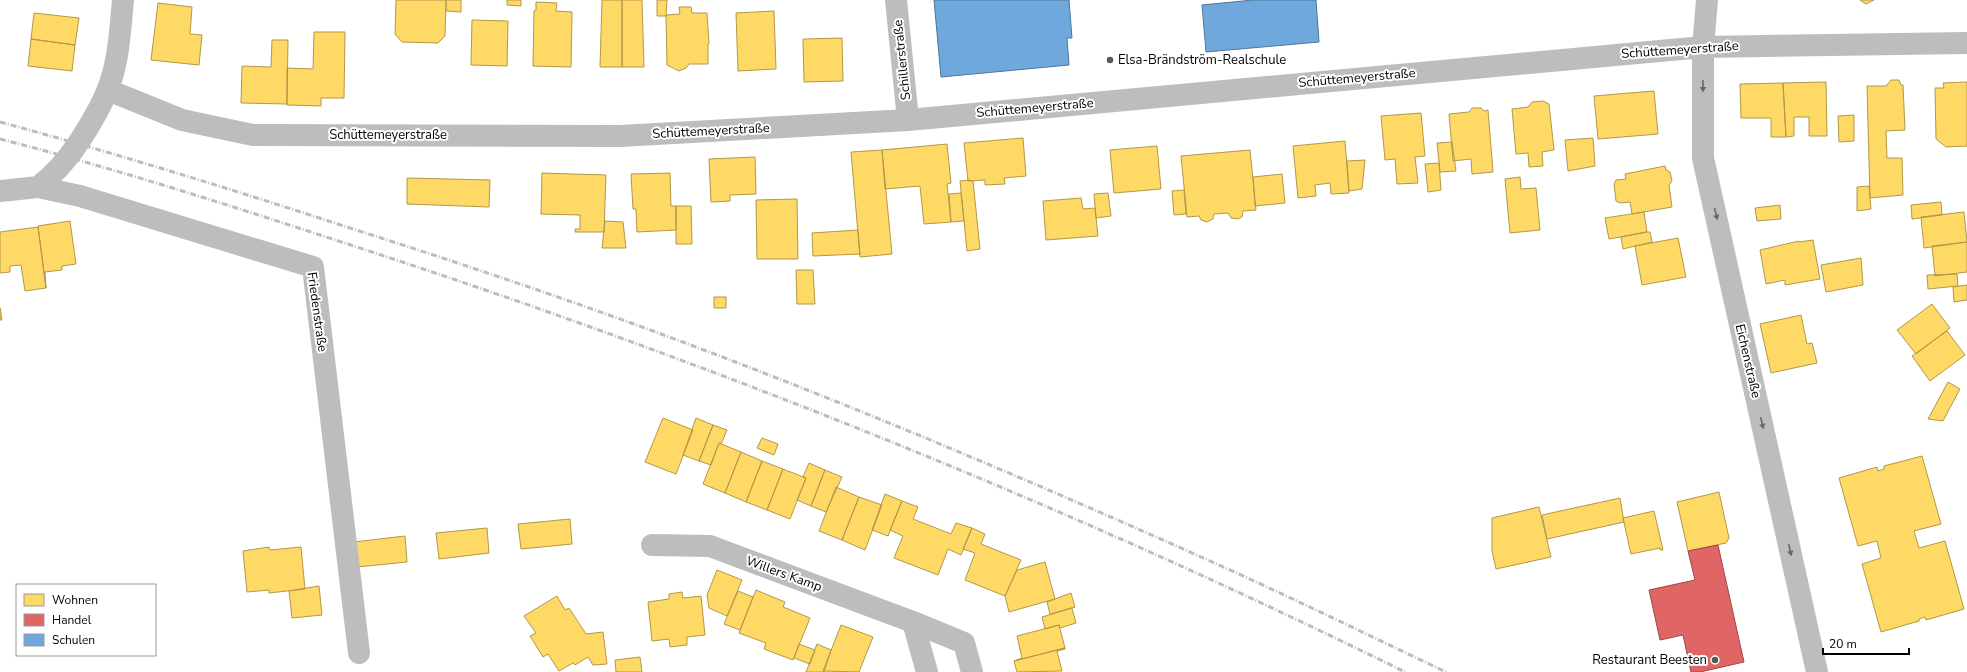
<svg xmlns="http://www.w3.org/2000/svg" width="1967" height="672" font-family="'Nunito Sans',sans-serif">
  <style>
    .homes { fill: #ffd966; stroke: #b29847 }
    .shops { fill: #e06666; stroke: #9d4747 }
    .schools { fill: #6fa8dc; stroke: #4e769a }
    .lines { fill: none; stroke-linecap: round; stroke-linejoin: round }
    .street { stroke: #bdbdbd; stroke-width: 22 }
    .rail { stroke: #bdbdbd; stroke-width: 3; stroke-dasharray: 6 2 1 2; stroke-linecap: butt }
    .oneway { fill: #686868 }
    .poi-dot { fill: #595959; stroke: #fff; stroke-width: 1.5 }
    .labels { text-anchor: middle; dominant-baseline: central; stroke-width: 4; stroke-linejoin: round; paint-order: stroke }
    .street-label { font-size: 13px; fill: #000; stroke: #fff }
    .poi-label { font-size: 13px; fill: #000; stroke: #fff; text-anchor: start }
  </style>
  <rect width="100%" height="100%" fill="#fff"/>
  <path class="homes" d="M396,0H446L445,36L438,43L402,42L395,34Z
    M446,0H461V12L446,11Z
    M507,0H521V6L507,5Z
    M602,0H622V67H600Z
    M622,0H642L644,67H622Z
    M657,0H667L666,16H657Z
    M1860,0H1874L1866,4Z
    M536,2L557,3L556,11L572,12L571,67L533,66L534,11L536,10Z
    M158,3L192,7L190,34L202,35L199,65L151,60Z
    M679,7H691L692,13H707L709,44H708V64H689L686,68L679,71L667,65L666,15L680,14Z
    M774,11L776,69L738,71L736,13Z
    M34,13L79,18L75,45L31,39Z
    M472,20L508,21L507,66L471,65Z
    M314,32H345L344,98H321V106L287,105V68L313,69Z
    M842,38L843,81L804,82L803,39Z
    M31,39L75,45L72,71L28,66Z
    M272,40H288L287,104L241,103L242,66L271,67Z
    M1891,80H1899L1901,85H1903L1905,130L1886,131L1887,158H1902L1903,195L1870,198L1867,86H1886Z
    M1826,82L1827,136H1809V117H1794V136L1786,137L1783,83Z
    M1967,82V146L1946,147L1936,139L1935,88H1944L1943,83Z
    M1783,83L1786,137H1771V118H1741L1740,84Z
    M1654,91L1658,134L1598,139L1594,96Z
    M1543,101L1549,104L1554,150L1542,152L1543,166L1529,167L1528,153L1516,154L1512,109L1528,107L1532,102Z
    M1472,108H1481L1484,111L1488,110L1493,172L1472,174L1471,159L1453,161L1449,114L1469,112Z
    M1421,113L1425,156L1415,157L1418,183L1397,184L1395,159L1385,160L1381,116Z
    M1854,115V141L1839,142L1838,116Z
    M1023,138L1026,176L1004,178L1005,184L985,185V180L968,181L964,143Z
    M1593,138L1595,166L1568,171L1565,140Z
    M1345,141L1349,193L1331,194L1330,183L1315,185L1316,196L1298,198L1293,146Z
    M1452,142L1456,171L1440,172L1437,143Z
    M947,144L951,183L947,184L951,222L924,224L920,186L885,189L882,150Z
    M1157,146L1161,189L1114,193L1110,150Z
    M882,150L892,254L860,257L851,152Z
    M1250,150L1256,210L1243,211L1242,217L1238,219L1231,218L1228,213L1214,214L1213,219L1207,222L1201,220L1199,216L1187,217L1181,156Z
    M755,157L756,194L730,195V201L711,202L709,159Z
    M1365,160L1362,189L1349,191L1347,161Z
    M1439,163L1441,190L1428,192L1425,164Z
    M1665,166L1666,170L1670,172L1672,181L1669,185L1672,207L1632,214L1630,202L1620,203L1616,201L1614,184L1616,180L1626,179L1625,174Z
    M542,173L606,175L604,232H575V229H580V215L541,214Z
    M670,173L671,206H676V230L637,232L636,209H633L631,174Z
    M1282,174L1285,203L1255,206L1253,177Z
    M1520,177L1521,189L1536,188L1540,230L1510,233L1505,179Z
    M407,178L490,180L489,207L407,204Z
    M968,180L973,181L980,249L967,251L960,181Z
    M1869,186L1871,209L1857,211V187Z
    M1184,190L1186,214L1174,215L1172,191Z
    M961,193L964,221L951,222L949,194Z
    M1108,193L1111,216L1096,218L1094,194Z
    M1081,198L1083,209L1095,208L1098,236L1046,240L1043,201Z
    M797,199L798,259H757L756,200Z
    M1941,202L1942,215L1912,219L1911,205Z
    M1780,205L1781,219L1757,221L1755,208Z
    M676,206H691L692,244H676Z
    M1644,212L1647,232L1609,239L1605,218Z
    M1964,212L1967,242L1924,248L1921,217Z
    M70,221L76,264L62,266V270L45,272L46,288L38,226Z
    M605,221L623,222L626,248H602Z
    M38,227L46,288L25,291L21,265L10,266V272L0,273V232Z
    M858,230L860,254L813,256L812,233Z
    M1647,232H1650L1652,242L1623,249L1621,237Z
    M1678,238L1686,277L1642,285L1635,246Z
    M1813,240L1820,279L1785,285V280L1766,284L1760,250L1799,241V242Z
    M1967,242V272L1935,276L1932,246Z
    M1861,258L1863,285L1826,292L1821,265Z
    M796,270H813L815,304H797Z
    M1957,274L1958,286L1928,289L1927,275Z
    M1967,285V300L1954,302L1953,287Z
    M714,297H726V308H714Z
    M1932,304L1950,328L1916,354L1897,330Z
    M0,308L2,320H0Z
    M1801,315L1807,344L1812,343L1817,363L1771,373L1760,324Z
    M1947,331L1965,355L1930,381L1912,356Z
    M1948,382L1960,389L1943,421L1928,419Z
    M663,418L693,430L676,474L645,462Z
    M696,418L713,425L699,461L683,455Z
    M713,425L727,430L721,444L719,443L711,465L699,461Z
    M762,438L778,444L774,455L757,448Z
    M719,443L741,452L725,493L703,484Z
    M741,452L762,461L746,502L725,493Z
    M1922,456L1941,524L1914,531L1919,548L1945,541L1964,609L1926,620L1925,617L1919,619V621L1881,632L1862,564L1881,558L1877,541L1858,546L1839,478L1877,467L1878,471L1884,469V466Z
    M762,461L783,469L767,510L746,502Z
    M809,463L825,470L811,506L797,500L806,478L803,477Z
    M783,469L806,478L790,519L767,510Z
    M825,470L842,477L826,512L811,506Z
    M836,487L859,497L842,540L819,531Z
    M1719,492L1729,538L1726,543L1688,551L1677,502Z
    M885,494L902,501L888,536L872,530Z
    M859,497L882,505L865,550L842,540Z
    M1620,498L1624,522L1547,539L1542,515Z
    M902,501L918,507L913,519L951,534L956,523L972,528L961,555L948,549L938,575L894,558L903,536L890,530Z
    M1539,507L1551,557L1496,569L1492,551V518Z
    M1654,511L1663,550H1660V548L1631,554L1623,518Z
    M570,519L572,544L521,549L518,524Z
    M487,528L489,553L439,559L436,533Z
    M972,528L985,534L981,544L1021,560L1005,596L965,580L975,553L963,549Z
    M405,536L407,562L357,567L354,542Z
    M269,547L270,550L301,547L305,589L269,593V590L247,592L243,551Z
    M1045,562L1055,599L1009,612L1005,596L1017,570Z
    M717,570L742,580L727,616L709,608L707,595Z
    M319,586L322,615L292,618L289,591Z
    M756,590L785,602L783,607L810,618L793,660L764,649L766,643L739,633Z
    M738,591L753,597L740,630L724,624Z
    M682,592L683,598L701,596L705,635L687,637V645L670,647L669,639L652,641L648,602L669,599V594Z
    M1071,593L1075,607L1050,614L1047,602Z
    M557,596L565,610L569,608L586,634L603,632L607,664L593,665L588,657L575,665L573,663L559,671L548,654L543,657L530,636L536,633L524,616Z
    M1072,608L1076,623L1060,628L1059,625L1045,629L1042,617Z
    M841,625L873,637L859,672L823,671Z
    M1059,625L1065,648L1014,661L1022,658L1017,636Z
    M799,644L815,650L810,664L794,658Z
    M817,644L831,650L824,672H806Z
    M1065,648V649L1057,651L1062,671L1017,672L1014,661Z
    M640,657L642,672H616L615,660Z"/>
  <path class="shops" d="M1718,545L1744,662L1700,672H1691L1683,635L1660,640L1649,590L1695,580L1688,551Z"/>
  <path class="schools" d="M934,0H1069L1072,38H1067L1069,65L941,77Z
    M1253,0H1316L1319,42L1206,52L1202,5Z"/>
  <g class="lines">
    <path class="street" d="M896,0L908,120
      M1707,0L1703,47V158L1817,672
      M108,90L182,120L253,135L620,136L908,120L1703,47L1967,43
      M38,187C55,174 67,160 79,142C90,125 100,109 107,91C119,63 120,30 123,0
      M0,191L38,187L80,196L313,267L359,653
      M652,545L710,546L913,622
      M927,672L913,622L964,643L972,672"/>
    <path class="rail" d="M0,122C118,154 234,190 350,228C466,265 582,304 696,347C866,411 1033,482 1199,556C1282,593 1364,633 1446,672
      M0,139C125,171 247,211 369,251C723,367 1071,507 1405,672"/>
  </g>
  <defs><path id="oneway-solid" d="M-6-.8H1V-3.2L6.5 0L1 3.2V.8H-6Z"/></defs>
  <g class="oneway">
    <use href="#oneway-solid" transform="translate(1703 86) rotate(90)"/>
    <use href="#oneway-solid" transform="translate(1716 214) rotate(77)"/>
    <use href="#oneway-solid" transform="translate(1762 423) rotate(77)"/>
    <use href="#oneway-solid" transform="translate(1790 550) rotate(77)"/>
  </g>
  <g class="poi-dot">
    <circle cx="1110" cy="60" r="4"/>
    <circle cx="1715" cy="660" r="4"/>
  </g>
  <g class="labels">
    <g class="street-label">
      <text transform="translate(1680 50) rotate(-4)">Schüttemeyerstraße</text>
      <text transform="translate(902 60) rotate(-96)">Schillerstraße</text>
      <text transform="translate(1357 78) rotate(-5)">Schüttemeyerstraße</text>
      <text transform="translate(1035 108) rotate(-5)">Schüttemeyerstraße</text>
      <text transform="translate(711 131) rotate(-3)">Schüttemeyerstraße</text>
      <text x="388" y="135">Schüttemeyerstraße</text>
      <text transform="translate(317 312) rotate(82)">Friedenstraße</text>
      <text transform="translate(1748 361) rotate(77)">Eichenstraße</text>
      <text transform="translate(784 574) rotate(20)">Willers Kamp</text>
    </g>
    <g class="poi-label">
      <text x="1118" y="60">Elsa-Brändström-Realschule</text>
      <text x="1707" y="660" text-anchor="end">Restaurant Beesten</text>
    </g>
  </g>
  <rect x="16" y="584" width="140" height="72" fill="#ffffff" stroke="#999999"/>
  <rect x="24" y="594" width="20" height="12" fill="#ffd966" stroke="#999999"/>
  <text x="52" y="604" font-size="12" fill="#000000">Wohnen</text>
  <rect x="24" y="614" width="20" height="12" fill="#e06666" stroke="#999999"/>
  <text x="52" y="624" font-size="12" fill="#000000">Handel</text>
  <rect x="24" y="634" width="20" height="12" fill="#6fa8dc" stroke="#999999"/>
  <text x="52" y="644" font-size="12" fill="#000000">Schulen</text>
  <path d="M1823 648v6h86v-6" fill="none" stroke="#000000" stroke-width="2"/>
  <text x="1829" y="648" font-size="12" fill="#000000" stroke="#ffffff" stroke-width="3" paint-order="stroke">20 m</text>
</svg>
